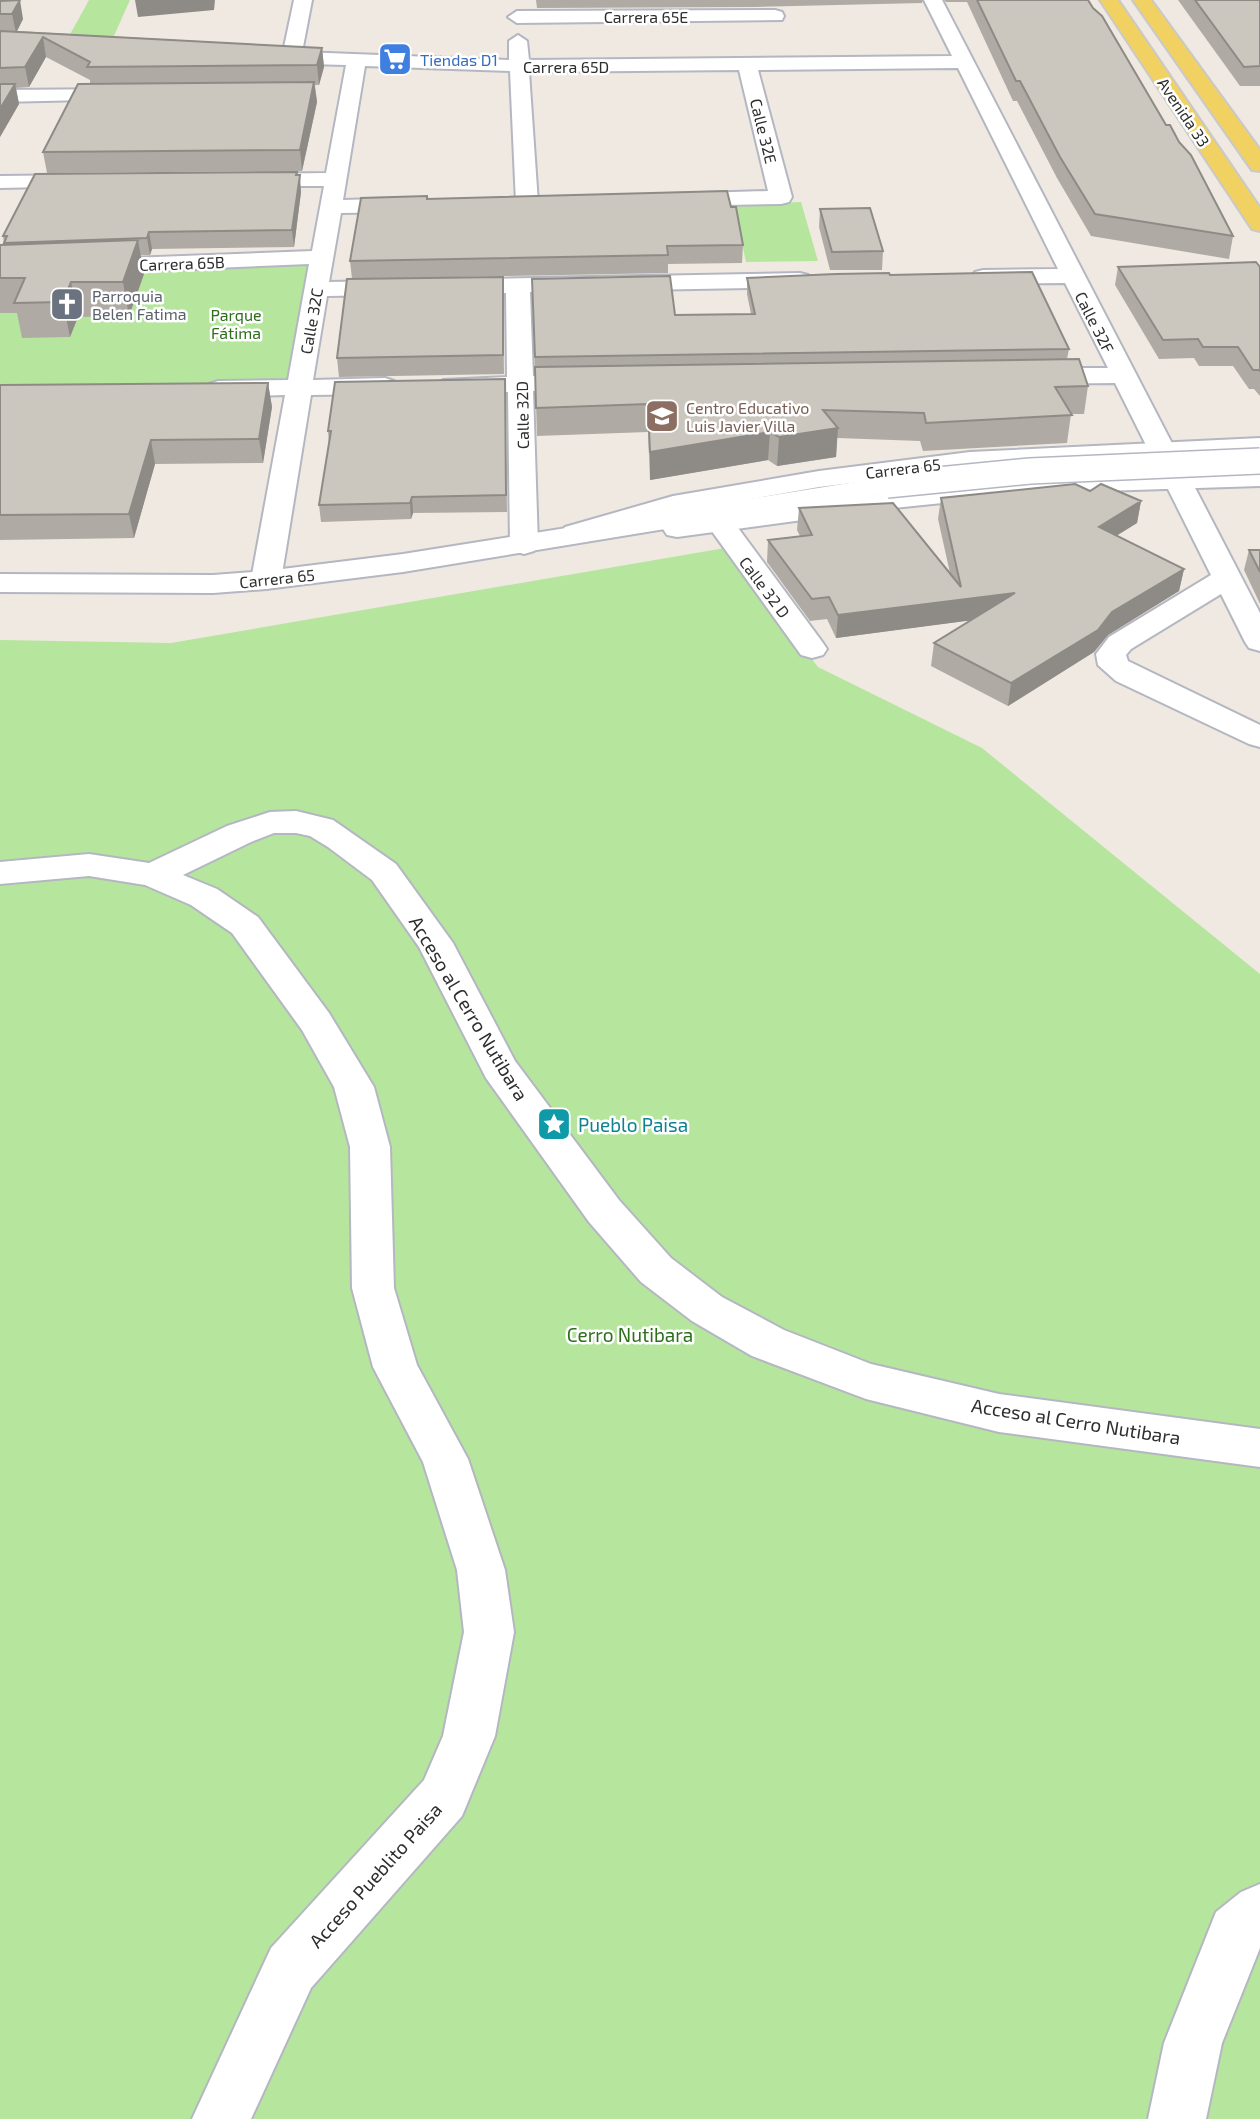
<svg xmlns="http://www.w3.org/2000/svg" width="1260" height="2119" font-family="'Exo 2',sans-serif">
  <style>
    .green { fill: #b6e59e }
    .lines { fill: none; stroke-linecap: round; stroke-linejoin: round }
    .minor-casing { stroke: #b4b7c1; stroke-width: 4 }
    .tertiary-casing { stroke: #b4b7c1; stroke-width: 4 }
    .secondary-casing { stroke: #b4b7c1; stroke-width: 4 }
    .primary-casing { stroke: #c9c9c9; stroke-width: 4 }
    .minor { fill: #fff; fill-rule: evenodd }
    .tertiary { fill: #fff; fill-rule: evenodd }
    .secondary { fill: #fff; fill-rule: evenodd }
    .primary { fill: #f2d163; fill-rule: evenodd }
    .secondary-bridge-casing { stroke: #b4b7c1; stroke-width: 28; stroke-linecap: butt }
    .secondary-bridge { stroke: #fff; stroke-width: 25 }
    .wall { fill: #afaba4 }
    .shaded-wall { fill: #8e8b86 }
    .building { fill: #cbc7bf; stroke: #8e8b86; stroke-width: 2 }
    .labels { text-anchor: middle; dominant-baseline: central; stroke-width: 5; stroke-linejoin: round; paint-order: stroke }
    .far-street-label { font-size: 16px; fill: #2e2e2e; stroke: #fff }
    .far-shop-label { font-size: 16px; fill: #366cbe; stroke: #fff; text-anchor: start }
    .far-worship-label { font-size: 16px; fill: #5b616d; stroke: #fff; text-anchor: start }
    .far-park-label { font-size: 16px; fill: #2c6e1b; stroke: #fff }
    .far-education-label { font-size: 16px; fill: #785e54; stroke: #fff; text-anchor: start }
    .street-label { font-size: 19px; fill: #2e2e2e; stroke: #fff }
    .culture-label { font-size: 19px; fill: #0d838f; stroke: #fff; text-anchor: start }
    .park-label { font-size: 19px; fill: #2c6e1b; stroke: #fff }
  </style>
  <rect width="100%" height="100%" fill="#efe9e1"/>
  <path class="green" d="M89,0H130L113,38H68Z
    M801,202L818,261L746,262L734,204Z
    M310,261L287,382L0,388V273Z
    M725,548L818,667L982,748L1260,974V2119H0V640L171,643Z"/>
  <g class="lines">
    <g class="minor-casing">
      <path id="minor" d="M294,0H312L302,52L509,60V41L518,35L527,41L529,60L952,56L924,0H942L1260,613V651L1249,648L1245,642L1221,594L1131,649L1126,655L1128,661L1260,725V747L1249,744L1116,681L1098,665L1096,654L1109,637L1211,575L1115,383L1033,384L1024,381L1020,376L1024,371L1033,368H1108L1065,283L983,284L975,282L971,277L975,272L983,270L1058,269L958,68L758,70L792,197L789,202L781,204L678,206L670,204L667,199L670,194L768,191L739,70L529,72L538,203L535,208H519L516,203L510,71L365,66L343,200L411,198L419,200L422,205L419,210L411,212L341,213L329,282L800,273L808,275L812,280L808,285L800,287L530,292L533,376L597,378L601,383L597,388L533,391L538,545L534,551L524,554L514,551L510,545L508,392L443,390L439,385L443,380L507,377L506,293L327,296L313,380L385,378L394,381L398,386L394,391L385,394L311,395L281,580L276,586L266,589L256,586L251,580L285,395L218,397L209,394L205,389L209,384L218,381L288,380L309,264L0,277V263L312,251L324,186H246L238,185L235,180L238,175L246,174L326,173L346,65L270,63L260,57L270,51L283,52Z
        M775,10L782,12L784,16L782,20L517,23L508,17L517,11Z
        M124,89L131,91L134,95L131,99L0,102V90Z
        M85,175L93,176L96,181L93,186L0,188V176Z
        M720,515L730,517L823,643L827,649L823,655L812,658L801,655L706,523L710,517Z
        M296,811L333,820L396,864L453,943L515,1061L619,1200L671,1258L722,1297L784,1330L871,1364L999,1394L1260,1429V1467L999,1432L866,1399L752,1356L692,1321L641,1282L589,1222L486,1078L419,947L372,880L328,847L310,836L296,833H274L251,842L183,875L217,889L258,917L329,1013L374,1087L390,1147L394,1288L417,1365L468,1459L505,1570L514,1632L495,1736L462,1816L311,1988L251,2119H192L271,1948L424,1780L443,1736L464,1632L457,1570L423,1462L373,1367L352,1288L350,1147L334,1087L302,1030L232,933L191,905L145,885L89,876L0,884V862L89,854L149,863L227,826L270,812Z
        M1260,1884V1948L1222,2043L1206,2119H1148L1164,2043L1216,1912L1241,1892Z"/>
    </g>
    <g class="tertiary-casing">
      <path id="tertiary" d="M1260,438V454L970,468L819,487L677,512L575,542L565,539L561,533L565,527L673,496L819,471L970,452Z
        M1260,470V486L1040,493L884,509L677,537L667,535L663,529L667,523L677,521L884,493L1040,477Z"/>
    </g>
    <g class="secondary-casing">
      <path id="secondary" d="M887,477L897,479L901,485L897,491L403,572L266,589L213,593L0,592V574L213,575L266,571L403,554Z"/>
    </g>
    <g class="primary-casing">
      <path id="primary" d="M1100,0H1118L1260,208V231L1252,229Z
        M1133,0H1151L1260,150V171L1252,170Z"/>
    </g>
    <use href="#minor" class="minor"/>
    <use href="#tertiary" class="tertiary"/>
    <use href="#secondary" class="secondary"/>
    <use href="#primary" class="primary"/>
    <g class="secondary-bridge-casing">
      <path id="secondary-bridge" d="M887,485L1030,471L1260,461"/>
    </g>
    <use href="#secondary-bridge" class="secondary-bridge"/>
  </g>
  <path class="wall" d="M0,0L23,19L17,31L322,48L324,67L319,85H315L317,102L302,171L47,173L43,152L90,84V80L46,57L29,87L16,88L19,104L0,137Z
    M536,0H923L922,3L754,7L537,8Z
    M944,0H1088L1233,236L1229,259L1091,236L1057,178L1017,101H1013L967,2H946Z
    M1178,0H1260V86H1240Z
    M297,172L301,192L294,247L152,249L150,255H141L144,274L129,316L78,317L70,337L22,338L17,313H0V245L4,244L3,236Z
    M428,199L731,207L743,245L742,263L668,264V273L352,279L350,261Z
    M820,209L883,251L882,270H830L819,227Z
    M1118,267H1260V396L1254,389H1249L1233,366H1199L1194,358L1159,359L1115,285Z
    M890,275L1069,349L1067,359L1088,386L1084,414H1071L1067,443L923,451L920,441L837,438L836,457L777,466L768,460L650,480L648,432L537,436L532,279L675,315L751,314L747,294V278Z
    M503,296L504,374L339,377L337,358Z
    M505,379L507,512L413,513L411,519L321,522L319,505L329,444L328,431Z
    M268,383L272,407L263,463L155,464L134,538L0,540V385Z
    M1090,491L1141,501L1137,523L1116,536L1184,569L1179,591L1108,635L1094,652L1008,706L931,666L934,643L971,620L836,638L827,619L810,621L767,562L768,540L800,536L797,530L799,508L950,573L938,519L941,498Z
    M1249,550H1260V604L1244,570Z"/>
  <path class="shaded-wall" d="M20,0L23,19L16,33L12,14Z
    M135,0H215L214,10L138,17Z
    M43,37L46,57L29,87L25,67Z
    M322,48L324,67L319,85L317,65Z
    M314,82L317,102L302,171L300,150Z
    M15,84L19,104L0,137V109Z
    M297,172L298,184L300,175L301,192L294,247L292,230Z
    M149,232L152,249L150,255L147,238Z
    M138,240L144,274L129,316L123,282Z
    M71,282L78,317L70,337L63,302Z
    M268,383L272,407L263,463L259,439Z
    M838,428L836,457L777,466L779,437Z
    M770,432L768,460L650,480V452Z
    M151,440L155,464L134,538L129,514Z
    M412,497L413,513L411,519L410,503Z
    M1141,501L1137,523L1095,549L1099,527Z
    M1184,569L1179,591L1108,635L1094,652L1008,706L1011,683L1112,612Z
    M1015,593L1012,615L836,638L838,615Z"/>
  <path class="building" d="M20,0L12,14H0V1Z
    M977,0H1088L1093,8L1102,16L1166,125H1170L1179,142L1191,155L1233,236L1095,214L1060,157L1020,81H1016Z
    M1195,0H1260V66L1244,67Z
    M0,31L322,48L317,65L87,67L90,62L43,37L25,67L0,68Z
    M314,82L300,150L43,152L78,84Z
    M0,84H15L0,109Z
    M297,172L296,175H300L292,230L149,232L147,238L4,243L7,236H3L35,174Z
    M727,191L731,207H736L743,245L667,246L668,255L350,261L361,198L427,196V199Z
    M870,208L883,251L832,252L820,209Z
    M138,240L123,282H71L63,302L14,303L25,278H0V245Z
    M1256,262L1260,267V371L1259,370H1253L1238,347H1203L1198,339L1163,340L1118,267Z
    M1032,272L1069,349L535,357L532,279L670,276L675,315L755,314L747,278L836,274L889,273L890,275Z
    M503,277V355L337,358L347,279Z
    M1079,359L1088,386L1055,387L1072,415L926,423L924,413L823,410L838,428L779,437L770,432L650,452L648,404L536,408L535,367Z
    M505,379L506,495L412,497L410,503L319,505L331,431H328L335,382Z
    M268,383L259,439L151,440L129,514L0,515V385Z
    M1075,484L1090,491L1101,484L1141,501L1099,527L1184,569L1112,612L1098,630L1011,683L934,643L1015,593L838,615L829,597L812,599L768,540L812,535L799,508L893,503L961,587L941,498Z
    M1249,550H1260V572Z"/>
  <defs>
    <g id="supermarket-square" transform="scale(1.75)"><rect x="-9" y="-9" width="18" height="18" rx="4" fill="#3f7fe0" stroke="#fff"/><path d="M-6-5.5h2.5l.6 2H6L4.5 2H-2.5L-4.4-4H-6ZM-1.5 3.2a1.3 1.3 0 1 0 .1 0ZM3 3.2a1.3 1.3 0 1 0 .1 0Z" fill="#fff"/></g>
    <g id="church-square" transform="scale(1.75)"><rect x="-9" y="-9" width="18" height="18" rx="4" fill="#6b7280" stroke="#fff"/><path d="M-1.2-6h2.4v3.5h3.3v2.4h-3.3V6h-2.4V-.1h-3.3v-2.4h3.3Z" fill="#fff"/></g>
    <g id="school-square" transform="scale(1.75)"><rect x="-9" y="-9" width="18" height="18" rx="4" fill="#8d6e63" stroke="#fff"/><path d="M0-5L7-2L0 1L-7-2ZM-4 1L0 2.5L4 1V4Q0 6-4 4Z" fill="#fff"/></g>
    <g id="sight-square" transform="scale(1.75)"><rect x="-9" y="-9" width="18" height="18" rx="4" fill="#0f9aa8" stroke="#fff"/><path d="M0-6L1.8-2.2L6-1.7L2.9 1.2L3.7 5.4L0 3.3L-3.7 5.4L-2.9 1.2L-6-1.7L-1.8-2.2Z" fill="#fff"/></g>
  </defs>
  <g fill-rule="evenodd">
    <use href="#supermarket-square" x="395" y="59"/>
    <use href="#church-square" x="67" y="304"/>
    <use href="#school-square" x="662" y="416"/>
    <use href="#sight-square" x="554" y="1124"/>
  </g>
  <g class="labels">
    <g class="far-street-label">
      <text x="646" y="16">Carrera 65E</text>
      <text x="566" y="66">Carrera 65D</text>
      <text transform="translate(1184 112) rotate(56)">Avenida 33</text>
      <text transform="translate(764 131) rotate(76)">Calle 32E</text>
      <text transform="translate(182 263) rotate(-2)">Carrera 65B</text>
      <text transform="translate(311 321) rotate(-80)">Calle 32C</text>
      <text transform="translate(1095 322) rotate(63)">Calle 32F</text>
      <text transform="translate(522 415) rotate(-91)">Calle 32D</text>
      <text transform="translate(903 468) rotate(-7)">Carrera 65</text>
      <text transform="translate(277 578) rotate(-6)">Carrera 65</text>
      <text transform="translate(765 587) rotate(53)">Calle 32 D</text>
    </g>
    <g class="far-shop-label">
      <text x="420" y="59">Tiendas D1</text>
    </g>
    <g class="far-worship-label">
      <text x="92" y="295">Parroquia<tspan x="92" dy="18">Belen Fatima</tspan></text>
    </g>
    <g class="far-park-label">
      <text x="236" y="314">Parque<tspan x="236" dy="18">Fátima</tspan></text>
    </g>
    <g class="far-education-label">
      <text x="686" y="407">Centro Educativo<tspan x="686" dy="18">Luis Javier Villa</tspan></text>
    </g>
    <g class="street-label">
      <text transform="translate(469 1008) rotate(59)">Acceso al Cerro Nutibara</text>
      <text transform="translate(1076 1421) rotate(9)">Acceso al Cerro Nutibara</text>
      <text transform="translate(375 1875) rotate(-48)">Acceso Pueblito Paisa</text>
    </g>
    <g class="culture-label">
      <text x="578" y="1124">Pueblo Paisa</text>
    </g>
    <g class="park-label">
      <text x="630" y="1334">Cerro Nutibara</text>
    </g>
  </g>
</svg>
